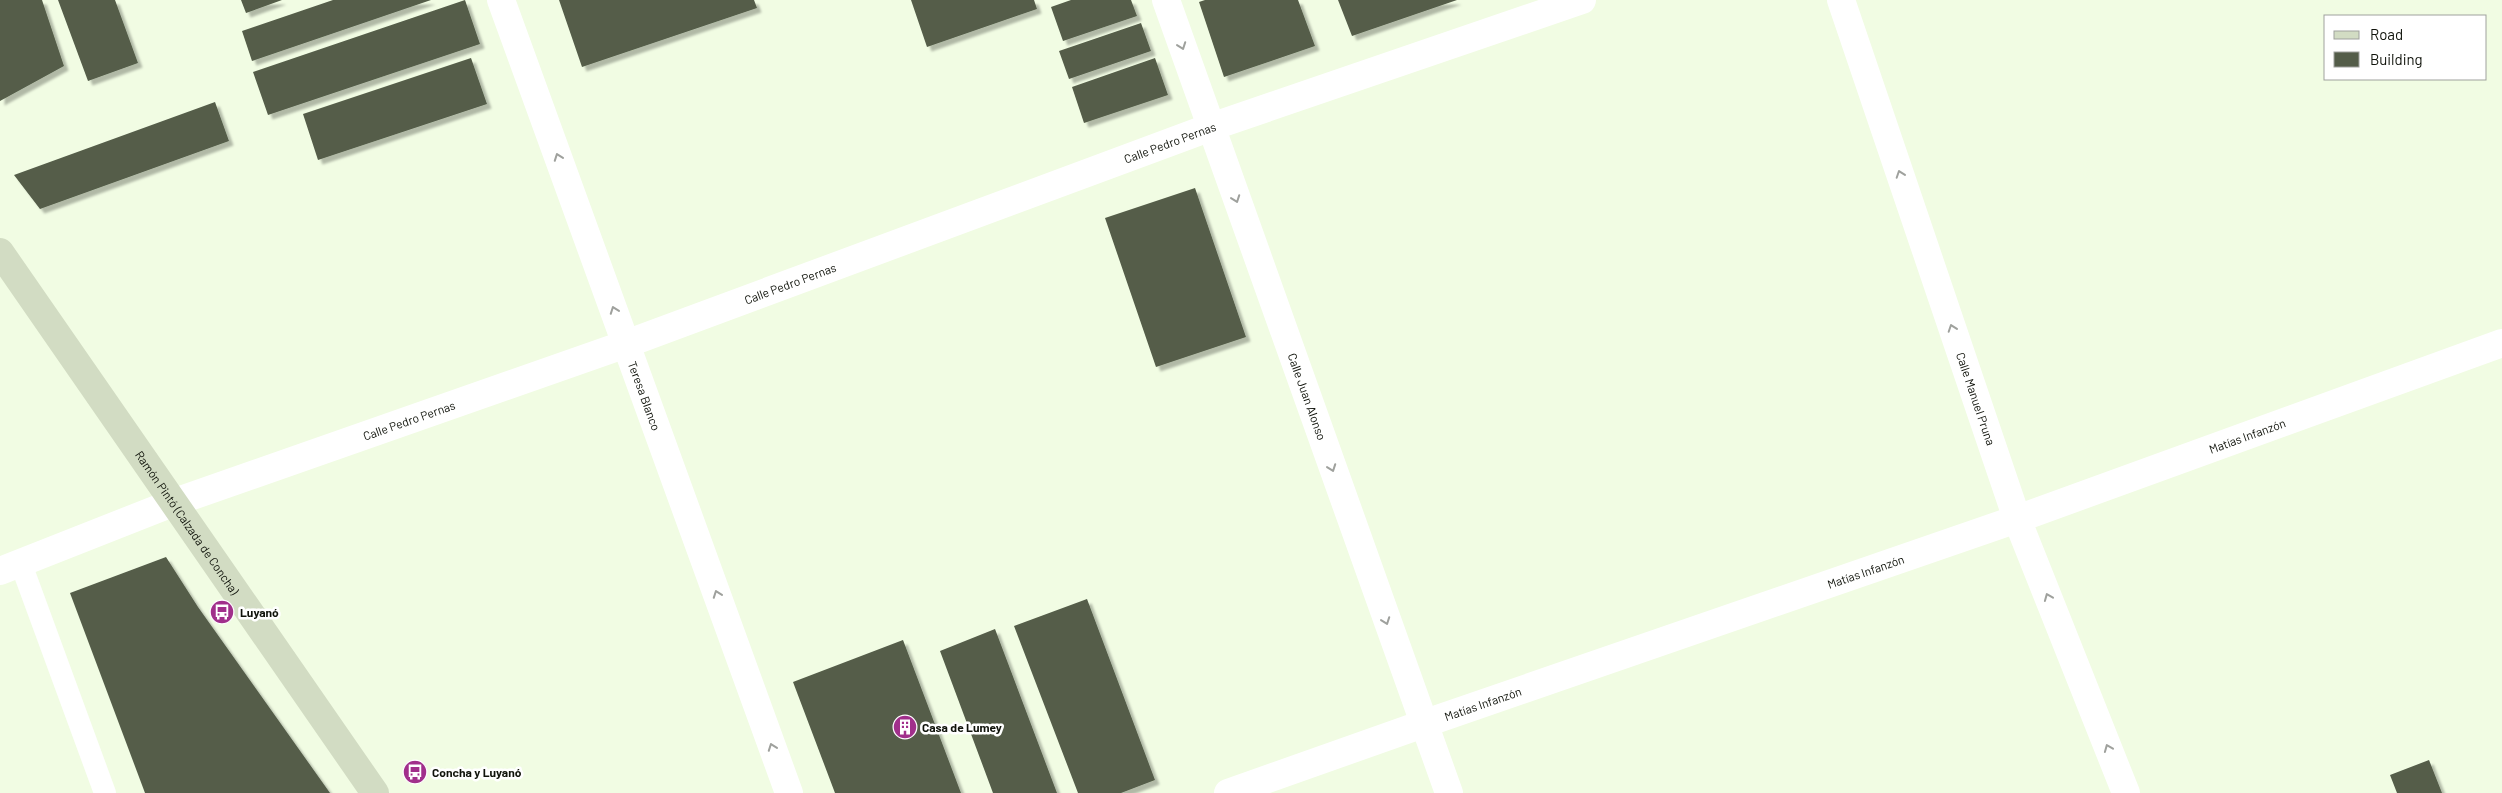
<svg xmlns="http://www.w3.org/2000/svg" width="2502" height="793" font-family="Barlow,sans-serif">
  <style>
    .building { fill: #545d49; filter: url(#shadow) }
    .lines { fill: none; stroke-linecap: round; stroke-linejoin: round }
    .lane { stroke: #fff; stroke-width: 22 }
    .street { stroke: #fff; stroke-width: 28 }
    .secondary { stroke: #d2dcc3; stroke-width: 28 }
    .oneway { stroke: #9fa19d }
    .labels { text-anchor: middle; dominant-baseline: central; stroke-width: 5; stroke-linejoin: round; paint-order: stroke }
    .street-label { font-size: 12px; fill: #10130b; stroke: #fff }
    .poi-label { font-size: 12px; font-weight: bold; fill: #10130b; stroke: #fff; text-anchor: start }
  </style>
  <defs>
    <filter id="shadow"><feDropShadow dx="4.5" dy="4.5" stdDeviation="1" flood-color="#0004"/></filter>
  </defs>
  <rect width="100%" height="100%" fill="#f1fce3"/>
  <path class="building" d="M0,0H42L64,66L0,101Z
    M58,0H115L138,63L88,81Z
    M241,0H282L246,13Z
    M333,0H431L252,61L242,31Z
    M465,0L480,44L268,115L253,72Z
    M559,0H754L757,8L582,67Z
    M911,0H1034L1037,9L927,47Z
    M1071,0H1131L1137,16L1063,41L1051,7Z
    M1205,0H1298L1315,46L1224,77L1199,2Z
    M1338,0H1457L1352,36Z
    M1141,23L1151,51L1069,79L1059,51Z
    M471,58L487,104L318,160L303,114Z
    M1155,58L1168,95L1084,123L1072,87Z
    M215,102L229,141L40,209L14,175Z
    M1195,188L1246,337L1156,367L1105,218Z
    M166,557L198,607L330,793H145L70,593Z
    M1087,599L1155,780L1121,793H1078L1014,626Z
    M995,629L1057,793H993L940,651Z
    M903,640L961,793H835L793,682Z
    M2429,760L2442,793H2397L2390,775Z"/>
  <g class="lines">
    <path class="lane" d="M21,564L105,793"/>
    <g class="street">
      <path id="s1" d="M501,0L789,793"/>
      <path id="s2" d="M1166,0L1449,793"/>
      <path id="s3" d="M1841,0L2017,519L2126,793"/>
      <path id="s4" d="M0,571L175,502L626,344L1211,127L1582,0"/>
      <path id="s5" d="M1228,793L1423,724L2017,519L2502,343"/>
    </g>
    <path class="secondary" id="s6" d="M0,252L375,793"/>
  </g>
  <defs><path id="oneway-chevron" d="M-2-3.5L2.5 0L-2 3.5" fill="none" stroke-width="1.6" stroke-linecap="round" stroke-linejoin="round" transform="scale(1.25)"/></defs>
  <g class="oneway">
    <use href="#oneway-chevron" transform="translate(1182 46) rotate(70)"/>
    <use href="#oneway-chevron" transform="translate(558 157) rotate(-110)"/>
    <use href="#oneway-chevron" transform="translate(1900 174) rotate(-109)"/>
    <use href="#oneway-chevron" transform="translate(1236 199) rotate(70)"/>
    <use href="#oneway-chevron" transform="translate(614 310) rotate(-110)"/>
    <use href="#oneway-chevron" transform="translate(1952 328) rotate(-109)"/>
    <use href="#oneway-chevron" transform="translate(1332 468) rotate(70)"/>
    <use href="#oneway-chevron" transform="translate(717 594) rotate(-110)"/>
    <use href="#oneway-chevron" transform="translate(2048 597) rotate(-112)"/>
    <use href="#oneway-chevron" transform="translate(1386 621) rotate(70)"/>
    <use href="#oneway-chevron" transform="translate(772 747) rotate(-110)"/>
    <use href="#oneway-chevron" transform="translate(2108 748) rotate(-112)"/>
  </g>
  <defs>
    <g id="bus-disc" transform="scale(1.25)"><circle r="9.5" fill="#a12f8b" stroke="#fff"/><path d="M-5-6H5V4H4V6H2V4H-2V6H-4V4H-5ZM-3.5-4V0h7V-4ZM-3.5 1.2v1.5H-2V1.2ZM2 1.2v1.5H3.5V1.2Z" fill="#fff"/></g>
    <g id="building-disc" transform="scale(1.25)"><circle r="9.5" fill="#a12f8b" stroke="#fff"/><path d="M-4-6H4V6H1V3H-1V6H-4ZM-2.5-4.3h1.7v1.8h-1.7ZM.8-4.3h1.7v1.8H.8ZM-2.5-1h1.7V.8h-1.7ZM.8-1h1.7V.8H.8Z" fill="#fff"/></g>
  </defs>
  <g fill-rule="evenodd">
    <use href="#bus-disc" x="222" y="612"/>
    <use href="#building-disc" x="905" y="727"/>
    <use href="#bus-disc" x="415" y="772"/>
  </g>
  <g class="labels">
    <g class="street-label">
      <text stroke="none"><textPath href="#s4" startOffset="1246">Calle Pedro Pernas</textPath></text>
      <text stroke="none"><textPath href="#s4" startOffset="841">Calle Pedro Pernas</textPath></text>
      <text stroke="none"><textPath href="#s1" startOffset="421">Teresa Blanco</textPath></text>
      <text stroke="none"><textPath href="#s2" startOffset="421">Calle Juan Alonso</textPath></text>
      <text stroke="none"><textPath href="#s3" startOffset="421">Calle Manuel Pruna</textPath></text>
      <text stroke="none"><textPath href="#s4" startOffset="436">Calle Pedro Pernas</textPath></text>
      <text stroke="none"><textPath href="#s5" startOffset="1080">Matías Infanzón</textPath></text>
      <text stroke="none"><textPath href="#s6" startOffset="329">Ramón Pintó (Calzada de Concha)</textPath></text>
      <text stroke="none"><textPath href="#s5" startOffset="675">Matías Infanzón</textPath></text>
      <text stroke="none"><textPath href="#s5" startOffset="270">Matías Infanzón</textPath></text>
    </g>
    <g class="poi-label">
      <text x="240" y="612">Luyanó</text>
      <text x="922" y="727">Casa de Lumey</text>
      <text x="432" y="772">Concha y Luyanó</text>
    </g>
  </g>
  <rect x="2324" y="15" width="162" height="65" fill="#ffffff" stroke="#9fa19d"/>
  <rect x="2334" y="31" width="25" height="8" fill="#d2dcc3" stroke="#9fa19d"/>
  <text x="2370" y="40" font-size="15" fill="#10130b">Road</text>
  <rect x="2334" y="52" width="25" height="15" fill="#545d49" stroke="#9fa19d"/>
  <text x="2370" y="65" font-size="15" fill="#10130b">Building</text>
</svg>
